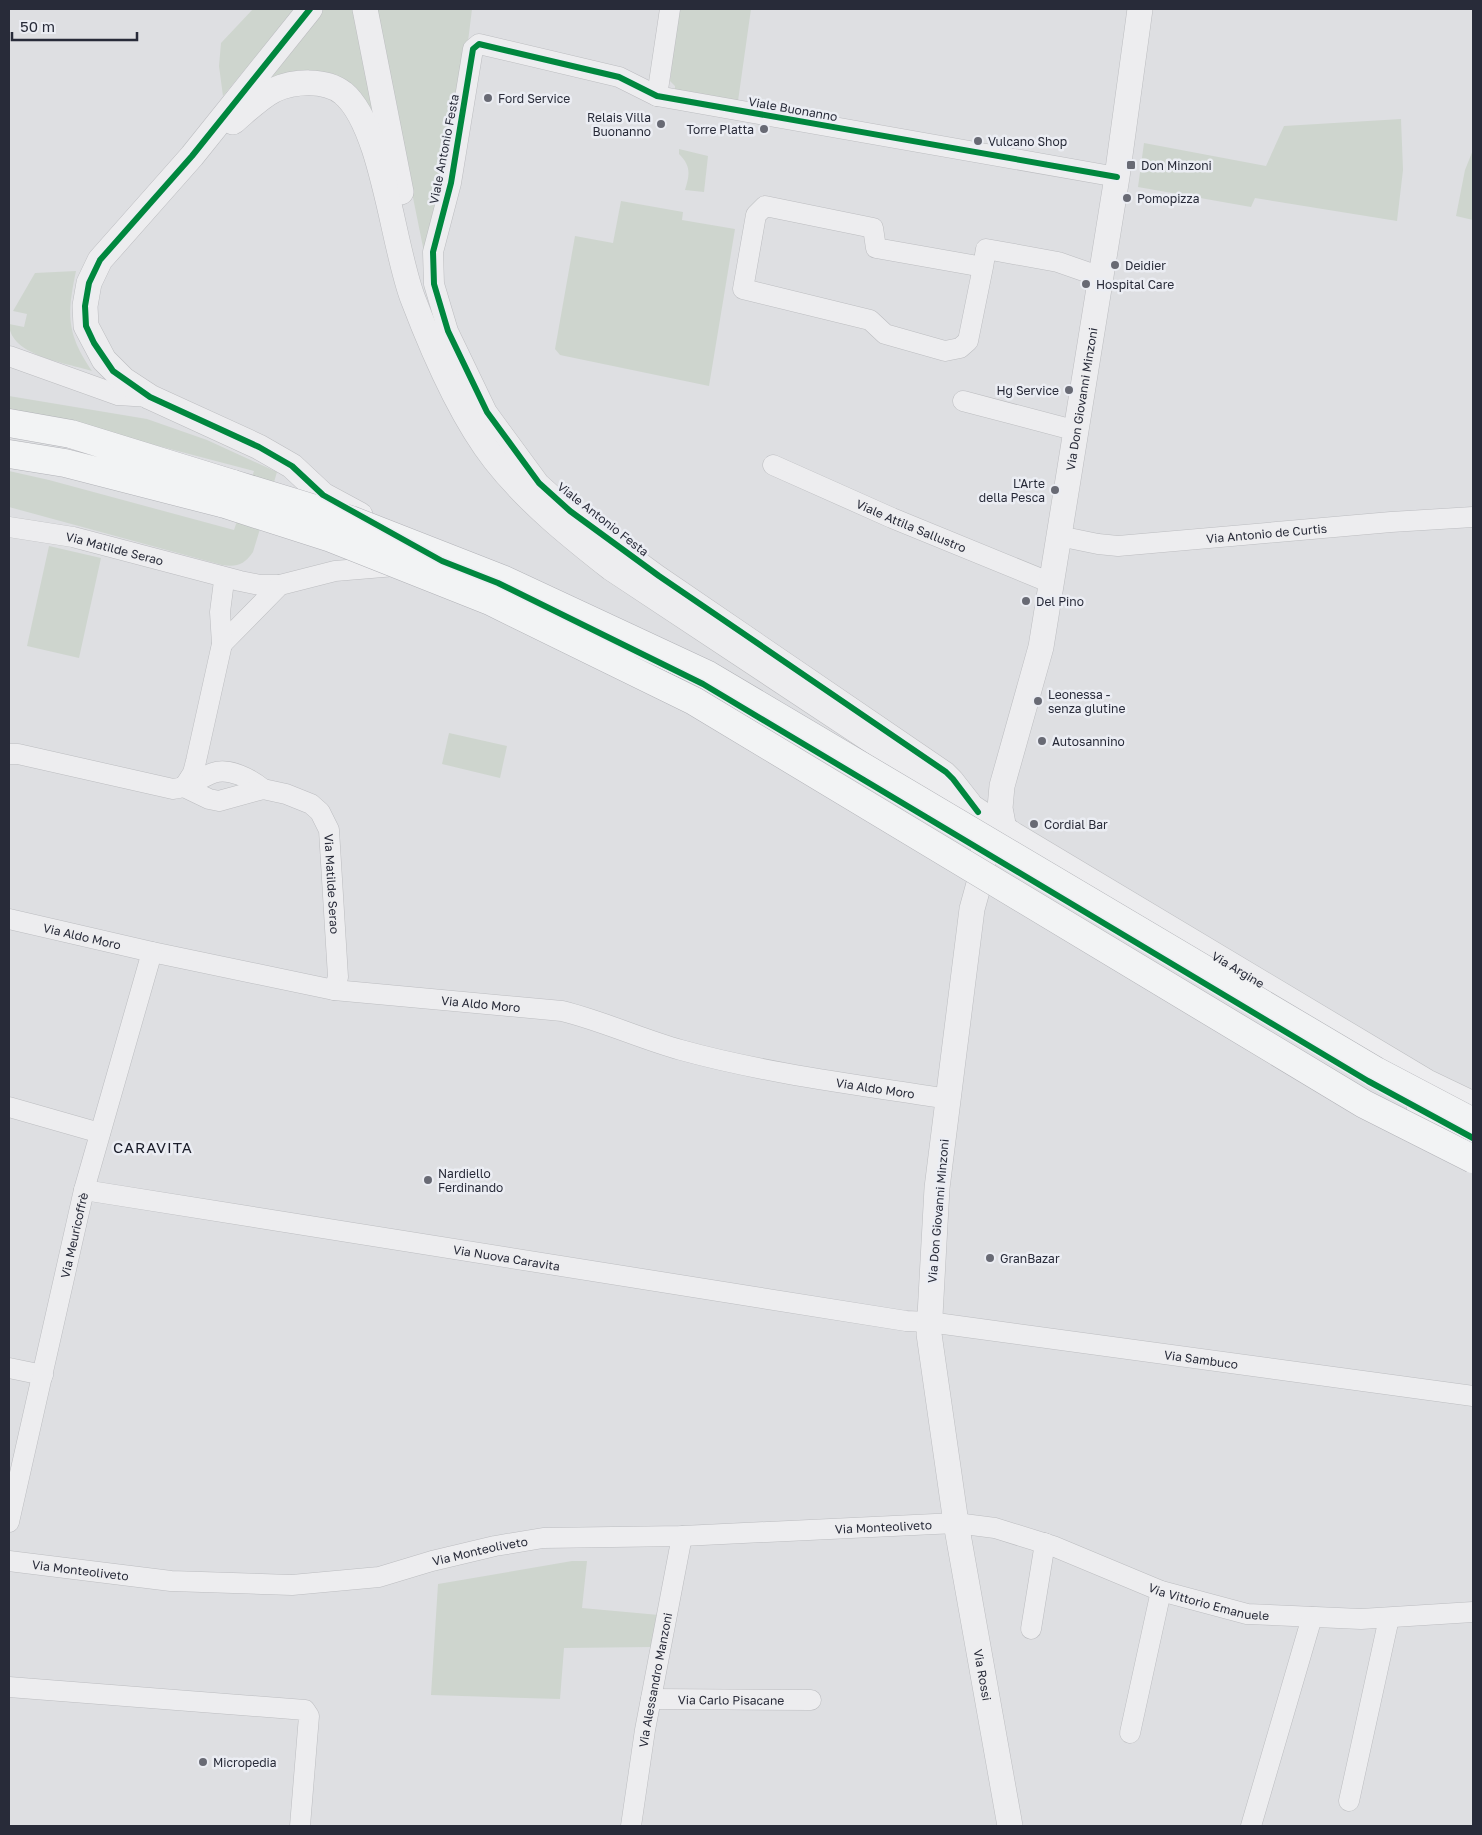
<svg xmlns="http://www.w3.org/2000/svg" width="1482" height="1835" font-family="'Golos Text',sans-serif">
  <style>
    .green { fill: #ced5ce }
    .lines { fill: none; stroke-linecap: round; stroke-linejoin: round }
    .minor-casing { stroke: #bcbdc0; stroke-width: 21 }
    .tertiary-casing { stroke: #bcbdc0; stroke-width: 26 }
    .trunk-casing { stroke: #b1b2b7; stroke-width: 29 }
    .minor { stroke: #ededef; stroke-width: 20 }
    .tertiary { stroke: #ededef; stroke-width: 25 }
    .trunk { stroke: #f2f3f4; stroke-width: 28 }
    .trunk-bridge-casing { stroke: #b1b2b7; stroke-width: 29; stroke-linecap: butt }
    .trunk-bridge { stroke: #f2f3f4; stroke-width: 28 }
    .cycleway-casing { stroke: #ebedf3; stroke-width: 9 }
    .cycleway { stroke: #00873e; stroke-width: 6 }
    .poi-dot { fill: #686a74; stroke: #ebedf3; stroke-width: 2 }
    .labels { text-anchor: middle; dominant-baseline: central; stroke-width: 5; stroke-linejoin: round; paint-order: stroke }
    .poi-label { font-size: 12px; fill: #282b39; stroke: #ebedf3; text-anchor: start }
    .street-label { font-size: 12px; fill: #282b39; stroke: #ebedf3 }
    .quarter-label { font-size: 15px; letter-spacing: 1px; fill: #1a1d2a; stroke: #ebedf3 }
  </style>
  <rect width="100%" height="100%" fill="#dedfe2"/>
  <path class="green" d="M253,9H295L223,96L219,66L221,43Z
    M320,9H354L374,113L366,101L264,81Z
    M375,9H472L458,123L426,262Z
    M678,9H751L738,101L675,91V86L670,81Z
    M1401,119L1403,170L1397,221L1255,198L1251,207L1138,187L1144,143L1266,166L1284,126Z
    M679,149L708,156L704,192L685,190C690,174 691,166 679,154Z
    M1473,150V220L1456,216L1465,170Z
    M621,201L683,212L682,220L735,229L709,386L560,355L555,349L575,236L613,243Z
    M76,271C67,314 66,333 92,371C67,363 10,356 9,324L24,327L27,314L13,311L35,273Z
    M9,396L147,419L207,440L277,472L253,552C244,565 237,567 222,565L9,507V471L49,480L234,530L254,471L132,439L9,412Z
    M49,546L101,558L79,658L27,646Z
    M449,733L507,746L500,778L442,764Z
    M572,1561H587L582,1608L659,1615L652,1647L564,1648L560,1699L431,1695L438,1584Z"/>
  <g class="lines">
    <g class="minor-casing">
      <g id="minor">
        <path d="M657,96L670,9"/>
        <path d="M983,267L968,341L960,348L945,351L885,334L870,320L743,289L756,215L765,206L873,228L876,248L983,267L986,249L1058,262L1101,277"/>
        <path d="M9,356L118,395L150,397"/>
        <path d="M963,401L1077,431"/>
        <path id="s1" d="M773,465L892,518L1051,583"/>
        <path id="s2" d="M9,527L73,537L240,581L260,585H280"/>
        <path id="s3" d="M1059,536L1098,544L1118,546L1391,522L1473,517"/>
        <path d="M222,644L280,585L335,571L395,566"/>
        <path d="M9,754H18L173,789C188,788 199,778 213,773C229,767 251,779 263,789"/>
        <path id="s4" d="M184,787L209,799L219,801L263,789L286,794L311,804L320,812L329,830L338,977L334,990"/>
        <path d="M184,787L193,773L196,761L222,644L220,612L224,581L220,576"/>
        <path d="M971,802L953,779L946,772L659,576L570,511L539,483L487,412L448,331L434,284L433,252L451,183L473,49L479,44L619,77L657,96L1117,177"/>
        <path id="s5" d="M9,919L152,952L334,990L562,1011C603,1021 641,1039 681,1050C768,1074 860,1085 949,1099"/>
        <path d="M9,1107L100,1133"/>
        <path id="s6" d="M84,1190L906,1321L929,1322L1473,1396"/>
        <path d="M9,1368L43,1375"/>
        <path id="s7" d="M9,1522L84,1190L152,952"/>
        <path id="s8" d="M9,1561L171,1581L292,1585L379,1577L432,1561L495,1546L543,1538L682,1536L956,1523L995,1528L1053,1546L1161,1591L1247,1614L1361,1619L1473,1612"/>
        <path d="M1031,1629L1045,1543"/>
        <path d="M9,1687L305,1710L309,1716L300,1826"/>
        <path id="s9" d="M651,1699L811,1700"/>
        <path d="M1130,1733L1161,1591"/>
        <path d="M1349,1801L1389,1618"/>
        <path id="s10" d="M631,1826L645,1730L682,1536"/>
        <path d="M1251,1826L1312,1617"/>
      </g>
    </g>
    <g class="tertiary-casing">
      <g id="tertiary">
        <path d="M310,9L192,156L100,260L89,283L85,306L86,326L104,360L124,380L150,397L259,447L292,466L323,495L360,515"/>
        <path d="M365,9L401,192"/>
        <path id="s11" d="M233,122C245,112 260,97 274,90C294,81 325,79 343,93C383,126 393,248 413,299C432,349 462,418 495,460C528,502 569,535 611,568L1014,835L1427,1082L1473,1104"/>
        <path id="s12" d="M1004,829L1000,808L1002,786L1041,647L1117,177L1140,9"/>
        <path id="s13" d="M983,851V869L972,909L937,1188L929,1334L956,1523L1010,1826"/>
        <path d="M1419,1109L1473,1138"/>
      </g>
    </g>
    <g class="trunk-casing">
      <path id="trunk" d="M9,423L71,434L233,484
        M9,454L65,463L225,504"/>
    </g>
    <use href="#minor" class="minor"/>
    <use href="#tertiary" class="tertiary"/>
    <use href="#trunk" class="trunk"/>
    <g class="trunk-bridge-casing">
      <path id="trunk-bridge" d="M233,484L351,520L502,579L708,675L1376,1071L1473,1122
        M225,504L331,538L490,601L694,701L1364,1104L1473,1159"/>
    </g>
    <use href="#trunk-bridge" class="trunk-bridge"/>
    <g class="cycleway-casing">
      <path id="cycleway" d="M310,9L192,156L100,260L89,283L85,306L86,326L94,343L113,371L150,397L259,447L292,466L323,495L442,561L498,583L703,684L1368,1081L1473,1138
        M978,812L953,779L946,772L659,576L570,511L539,483L487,412L448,331L434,284L433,252L451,183L473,49L479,44L619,77L657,96L1117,177"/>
    </g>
    <use href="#cycleway" class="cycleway"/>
  </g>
  <g class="poi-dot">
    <circle cx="488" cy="98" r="5"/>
    <circle cx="661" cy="124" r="5"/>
    <circle cx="764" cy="129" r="5"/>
    <circle cx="978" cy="141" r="5"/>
    <rect x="1126" y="160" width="10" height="10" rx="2.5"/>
    <circle cx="1127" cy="198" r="5"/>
    <circle cx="1115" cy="265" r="5"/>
    <circle cx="1086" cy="284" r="5"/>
    <circle cx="1069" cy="390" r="5"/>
    <circle cx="1055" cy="490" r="5"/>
    <circle cx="1026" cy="601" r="5"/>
    <circle cx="1038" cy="701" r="5"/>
    <circle cx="1042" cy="741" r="5"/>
    <circle cx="1034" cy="824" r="5"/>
    <circle cx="428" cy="1180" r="5"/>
    <circle cx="990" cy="1258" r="5"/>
    <circle cx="203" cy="1762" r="5"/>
  </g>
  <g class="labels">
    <g class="poi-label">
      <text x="498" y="98">Ford Service</text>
      <text x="651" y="117" text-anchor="end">Relais Villa<tspan x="651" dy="14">Buonanno</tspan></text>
      <text x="754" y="129" text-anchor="end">Torre Platta</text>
      <text x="988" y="141">Vulcano Shop</text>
      <text x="1141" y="165">Don Minzoni</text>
      <text x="1137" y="198">Pomopizza</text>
      <text x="1125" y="265">Deidier</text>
      <text x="1096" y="284">Hospital Care</text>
      <text x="1059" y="390" text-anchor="end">Hg Service</text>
      <text x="1045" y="483" text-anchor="end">L'Arte<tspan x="1045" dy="14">della Pesca</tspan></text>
      <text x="1036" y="601">Del Pino</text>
      <text x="1048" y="694">Leonessa -<tspan x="1048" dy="14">senza glutine</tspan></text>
      <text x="1052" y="741">Autosannino</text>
      <text x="1044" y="824">Cordial Bar</text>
      <text x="438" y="1173">Nardiello<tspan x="438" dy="14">Ferdinando</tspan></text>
      <text x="1000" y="1258">GranBazar</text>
      <text x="213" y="1762">Micropedia</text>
    </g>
    <g class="street-label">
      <text transform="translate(793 109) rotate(10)">Viale Buonanno</text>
      <text transform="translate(444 149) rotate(-79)">Viale Antonio Festa</text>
      <text stroke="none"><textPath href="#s12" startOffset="439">Via Don Giovanni Minzoni</textPath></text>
      <text transform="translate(603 519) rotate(38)">Viale Antonio Festa</text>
      <text stroke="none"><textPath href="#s1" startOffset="151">Viale Attila Sallustro</textPath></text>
      <text stroke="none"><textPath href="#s3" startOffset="209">Via Antonio de Curtis</textPath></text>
      <text stroke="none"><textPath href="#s2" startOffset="108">Via Matilde Serao</textPath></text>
      <text stroke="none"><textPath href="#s4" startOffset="220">Via Matilde Serao</textPath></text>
      <text stroke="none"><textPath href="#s5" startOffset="75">Via Aldo Moro</textPath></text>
      <text stroke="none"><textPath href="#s11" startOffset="1429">Via Argine</textPath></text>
      <text stroke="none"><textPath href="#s5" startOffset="480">Via Aldo Moro</textPath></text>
      <text stroke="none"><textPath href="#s5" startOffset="885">Via Aldo Moro</textPath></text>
      <text transform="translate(938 1211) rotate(-85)">Via Don Giovanni Minzoni</text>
      <text stroke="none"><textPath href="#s7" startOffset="294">Via Meuricoffrè</textPath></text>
      <text stroke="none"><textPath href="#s6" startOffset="428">Via Nuova Caravita</textPath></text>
      <text stroke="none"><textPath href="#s6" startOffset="1130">Via Sambuco</textPath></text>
      <text stroke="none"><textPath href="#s8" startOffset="881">Via Monteoliveto</textPath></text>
      <text stroke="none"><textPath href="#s8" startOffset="476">Via Monteoliveto</textPath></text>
      <text stroke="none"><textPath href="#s8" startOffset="72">Via Monteoliveto</textPath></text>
      <text stroke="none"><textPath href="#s8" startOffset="1220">Via Vittorio Emanuele</textPath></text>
      <text stroke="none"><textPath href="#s13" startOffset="832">Via Rossi</textPath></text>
      <text stroke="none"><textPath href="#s10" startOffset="148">Via Alessandro Manzoni</textPath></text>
      <text stroke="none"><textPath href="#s9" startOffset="80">Via Carlo Pisacane</textPath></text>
    </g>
    <g class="quarter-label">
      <text x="153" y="1147">CARAVITA</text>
    </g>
  </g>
  <rect width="1482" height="1835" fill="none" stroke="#282b39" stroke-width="20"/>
  <path d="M12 32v8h125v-8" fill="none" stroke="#282b39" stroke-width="2.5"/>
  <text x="20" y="32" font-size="15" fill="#282b39" stroke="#ebedf3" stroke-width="4" paint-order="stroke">50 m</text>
</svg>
